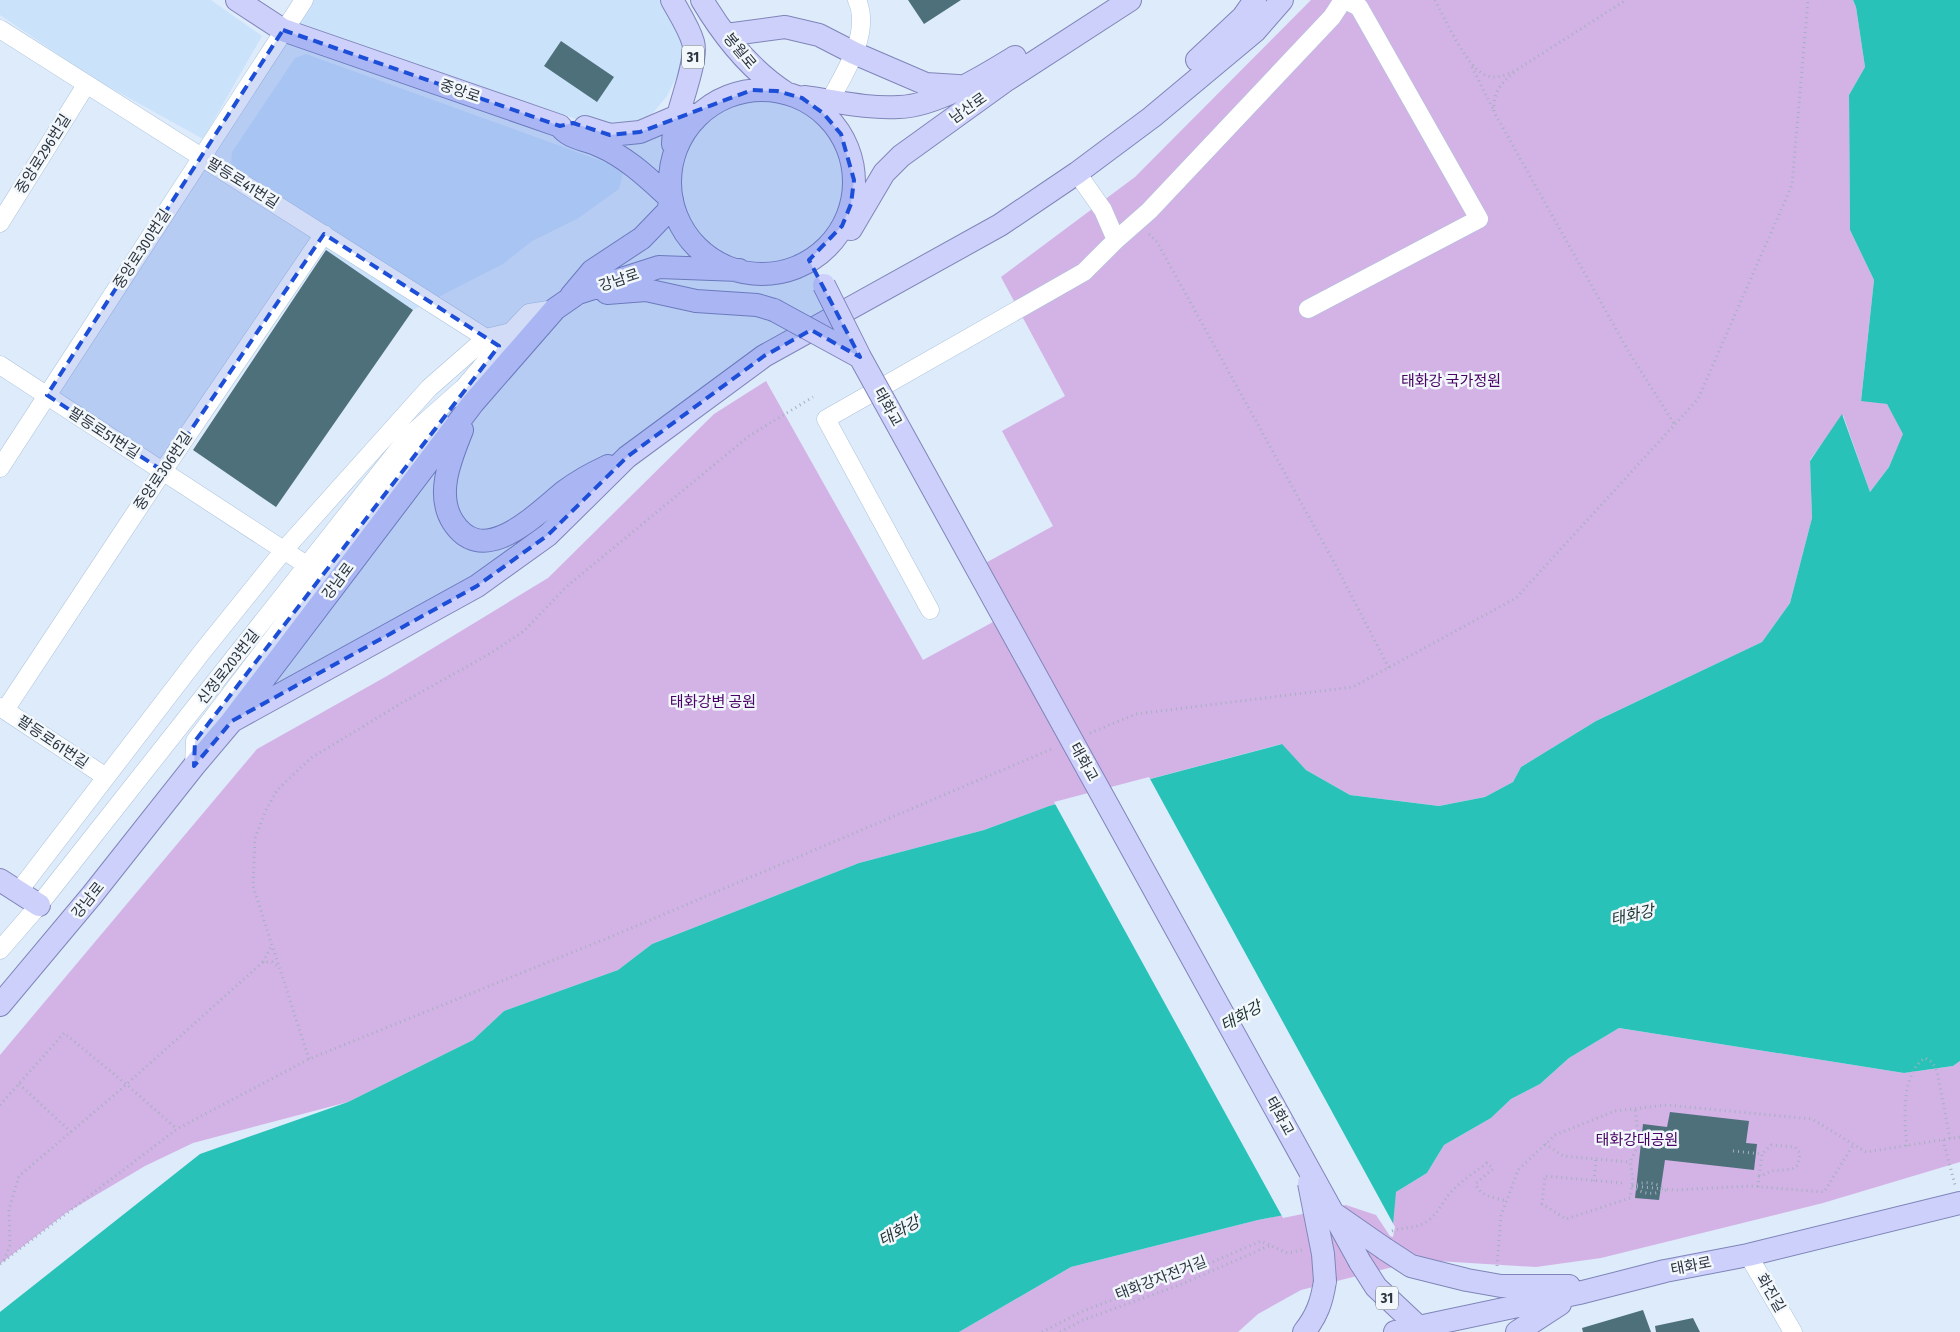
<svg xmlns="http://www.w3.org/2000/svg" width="1960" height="1332" font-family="'Fira Sans Condensed','Noto Sans KR',sans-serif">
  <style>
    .built { fill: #cbe2fb }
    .green { fill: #d3b3e6 }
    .water { fill: #29c2b8 }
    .pier { fill: #ddebfb }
    .building { fill: #4d707b }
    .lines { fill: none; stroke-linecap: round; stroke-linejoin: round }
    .minor-casing { stroke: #acc3dc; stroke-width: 19 }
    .major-casing { stroke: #7f85b8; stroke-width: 24 }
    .path { stroke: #a4b0bf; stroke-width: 3; stroke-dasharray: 1 4; stroke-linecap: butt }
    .minor { stroke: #fff; stroke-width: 18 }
    .major { stroke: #cdd0fb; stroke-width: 22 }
    .major-bridge-casing { stroke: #7f85b8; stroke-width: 24; stroke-linecap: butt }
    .major-bridge { stroke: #cdd0fb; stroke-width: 22 }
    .marked { fill: #1d4ed8; fill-opacity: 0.2; stroke: #1d4ed8; stroke-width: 4; stroke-dasharray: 10 6; stroke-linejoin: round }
    .labels { text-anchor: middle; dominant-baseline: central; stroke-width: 5; stroke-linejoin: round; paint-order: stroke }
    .shield { fill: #f2f7fc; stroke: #676f78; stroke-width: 1 }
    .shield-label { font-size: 14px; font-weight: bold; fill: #2c353f }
    .street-label { font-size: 15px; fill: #2c353f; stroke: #f2f7fc }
    .park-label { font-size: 15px; fill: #480264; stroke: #f2f7fc }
    .water-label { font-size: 16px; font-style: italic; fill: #1c3331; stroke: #f2f7fc }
  </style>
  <rect width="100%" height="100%" fill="#ddebfb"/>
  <path class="built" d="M0,0H211L262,36L203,139L93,78L0,15Z
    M312,0H662L686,41L683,64L667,96L652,114L631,124L582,121L296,23Z
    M306,54L624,169L619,189L577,219L532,241L503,264L413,310L326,250L231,165L232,152L295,58Z"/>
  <path class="green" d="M1311,0H1853L1856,7L1865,67L1849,95L1850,230L1874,280L1861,400L1887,404L1904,434L1889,467L1870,492L1843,415L1810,460L1812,518L1790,603L1762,642L1596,721L1521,767L1513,782L1485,797L1439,806L1350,795L1306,770L1281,744L1049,806L984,830L859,863L652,944L618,970L504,1011L473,1040L348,1102L193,1143L145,1166L66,1213L0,1264V1055L257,749L387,676L548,578L714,414L766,381L923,660L993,622L967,573L1053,526L1002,431L1065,396L1001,277L1135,177Z
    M1619,1028L1904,1073L1953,1066L1960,1061V1162L1823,1203L1601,1258L1536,1267L1421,1260L1301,1290L1258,1314L1238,1332H959L1071,1267L1258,1220L1396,1192L1427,1173L1444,1145L1491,1118L1511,1099L1540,1084L1569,1058Z"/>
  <path class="water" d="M1853,0H1960V1061L1953,1066L1904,1073L1619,1028L1569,1058L1540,1084L1511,1099L1491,1118L1444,1145L1427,1173L1396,1192L1392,1235L1378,1213L1346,1203L1258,1220L1071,1267L959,1332H0V1312L200,1154L348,1102L473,1040L504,1011L618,970L652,944L859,863L984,830L1049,806L1282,744L1306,770L1350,795L1439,806L1485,797L1513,782L1521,767L1596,721L1762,642L1790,603L1812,518L1810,461L1842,414L1870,492L1889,467L1903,434L1887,404L1861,401L1874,280L1850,230L1849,95L1865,67L1856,7Z"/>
  <path class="pier" d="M1149,777L1395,1227L1393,1237L1390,1236L1376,1215L1346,1205L1283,1218L1054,802Z"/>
  <path class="building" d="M908,0H961L924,24Z
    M561,41L614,77L597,102L544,66Z
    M326,250L413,310L276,507L193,450Z
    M1670,1112L1749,1121L1746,1143L1757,1144L1754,1170L1665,1160L1659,1200L1635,1198L1643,1124L1667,1127Z
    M1643,1310L1651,1332H1583L1582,1328Z
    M1693,1318L1700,1332H1656L1655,1326Z"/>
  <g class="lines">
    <g class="minor-casing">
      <path id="minor" d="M0,29L486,338
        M823,113C839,81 873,36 857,0
        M0,223L86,85
        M1116,240L1149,211L1332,17L1343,0
        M1308,309L1479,219L1359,7L1345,0
        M0,365L308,566
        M455,398L511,332L529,313L555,309
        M0,468L304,0
        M930,610L826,419L1084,272L1116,240L1103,210L1077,173
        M0,707L106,777
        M5,710L163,471L324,234
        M194,766L195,741L439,419
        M18,892L202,652L284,550L429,388L486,338L511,332
        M0,950L39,905L409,436L462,389
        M1748,1255L1793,1332"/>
    </g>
    <g class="major-casing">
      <path id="major" d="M237,0L283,30L560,126C569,139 586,139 600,146C628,158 650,180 672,200
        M672,0C679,13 689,28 693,42C699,63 673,117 673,144
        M702,0C724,37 750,70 786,93
        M726,35L785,27L819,35L854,53L926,84L958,86
        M1197,60L1243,17L1255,0
        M670 182a92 92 0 1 1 184 0a92 92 0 1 1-184 0Z
        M804,97C835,101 867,109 899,107C936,106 984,76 1015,57
        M585,127L610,135L640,132L687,112
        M851,229L884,173L901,156L1005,81L1130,0
        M607,293L646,290L696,301L757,305L774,310
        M571,296L592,271L642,238L667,212L672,200
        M462,430C451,458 435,494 453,522C484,570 537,513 565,491C578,481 593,473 608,466
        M232,721L477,586L548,535L627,457L764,356L1000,225L1077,173L1152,117L1255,31L1282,0
        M0,880L39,905
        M0,1005L92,895L194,766L232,721L473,403L555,309L578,293L659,267L739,270
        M1385,1249L1411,1266L1467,1280L1501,1286H1569
        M1360,1262L1376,1287L1424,1332
        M1304,1332C1317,1316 1322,1301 1325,1281
        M1395,1332L1579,1293L1665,1271L1748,1255L1960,1203
        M1517,1332L1560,1304"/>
    </g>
    <path class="path" d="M1435,0C1445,18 1468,72 1488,76C1498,79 1509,74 1518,69L1626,0
      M1472,67L1494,111
      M1518,69C1502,83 1493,89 1494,112L1630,354L1675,425
      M1149,234L1157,242L1335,564L1389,668
      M1090,733L1136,714L1353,687L1516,598L1698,399L1792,185L1808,0
      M263,962L272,945
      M309,1059L253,886L255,838L266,810L277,790L311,758L400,704L491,653L524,631L566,587L749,436L813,397
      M19,1084L71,1132
      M0,1105L64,1033L126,1084L177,1129
      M1943,1140L1955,1185
      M1545,1144L1563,1156L1630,1162
      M1907,1146C1904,1120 1901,1073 1925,1058L1932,1062L1937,1071L1950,1139
      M1733,1151L1762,1154L1759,1177
      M1594,1181L1596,1159
      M1622,1183L1545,1176L1542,1204L1566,1219L1630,1198L1633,1178L1630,1162L1636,1150L1638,1136L1635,1108
      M1632,1186L1675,1190L1750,1186L1824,1192L1854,1144
      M1632,1186C1643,1195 1654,1195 1666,1190
      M1632,1186C1643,1181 1654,1182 1664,1188
      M1758,1187L1759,1177L1771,1171L1792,1169L1798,1165L1800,1153L1795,1147L1771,1145L1762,1154
      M1392,1231C1406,1226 1415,1230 1429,1220C1439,1212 1442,1202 1451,1192C1461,1181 1475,1172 1487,1163L1493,1169L1476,1183C1478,1196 1496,1198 1507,1201
      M4,1260L10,1245L9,1209L19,1176L119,1091L263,962H272L278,967
      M0,1264L177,1129L309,1059L608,938L1054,748
      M1497,1266L1501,1216L1518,1170L1555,1135L1615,1111L1666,1105L1812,1119L1866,1152L1960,1137
      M1042,1332L1083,1311L1215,1261L1261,1241L1287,1253L1302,1250
      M1060,1332L1083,1320L1182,1284L1271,1245"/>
    <use href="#minor" class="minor"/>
    <use href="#major" class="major"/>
    <g class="major-bridge-casing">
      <path id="major-bridge" d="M824,285L860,357L1360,1262
        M774,310L860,357
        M1309,1183L1323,1254L1325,1281
        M1336,1215L1385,1249"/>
    </g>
    <use href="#major-bridge" class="major-bridge"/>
  </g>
  <path class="marked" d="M283,30L560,126L573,123L610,135L640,132L752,90L777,91L802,98L823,113L841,134L854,180L851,204L842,226L809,260L860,357L811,330L764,356L627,457L548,535L477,586L232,721L194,766L195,741L499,346L324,234L163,471L47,395Z"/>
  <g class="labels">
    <g class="shield">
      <rect x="682" y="45.5" width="22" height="23" rx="4"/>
      <rect x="1376" y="1286.5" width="22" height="23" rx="4"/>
    </g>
    <g class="shield-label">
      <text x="693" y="57">31</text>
      <text x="1387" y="1298">31</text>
    </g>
    <g class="street-label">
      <text transform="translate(740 51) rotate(50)">봉월로</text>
      <text transform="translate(460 91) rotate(19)">중앙로</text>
      <text transform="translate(968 108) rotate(-35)">남산로</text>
      <text transform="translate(43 154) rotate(-58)">중앙로296번길</text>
      <text transform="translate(243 183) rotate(32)">팔등로41번길</text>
      <text transform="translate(142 249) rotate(-57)">중앙로300번길</text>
      <text transform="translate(619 280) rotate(-18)">강남로</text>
      <text transform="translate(888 407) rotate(61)">태화교</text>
      <text transform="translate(104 433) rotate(33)">팔등로51번길</text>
      <text transform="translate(163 471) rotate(-56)">중앙로306번길</text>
      <text transform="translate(338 581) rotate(-53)">강남로</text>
      <text transform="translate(228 667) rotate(-52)">신정로203번길</text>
      <text transform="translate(53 742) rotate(34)">팔등로61번길</text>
      <text transform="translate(1084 762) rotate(61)">태화교</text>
      <text transform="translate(88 900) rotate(-51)">강남로</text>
      <text transform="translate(1280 1116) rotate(61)">태화교</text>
      <text transform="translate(1691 1266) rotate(-11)">태화로</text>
      <text transform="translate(1161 1278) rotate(-21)">태화강자전거길</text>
      <text transform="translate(1771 1293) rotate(60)">화진길</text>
    </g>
    <g class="park-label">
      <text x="1451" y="381">태화강 국가정원</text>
      <text x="713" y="702">태화강변 공원</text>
      <text x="1637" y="1140">태화강대공원</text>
    </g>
    <g class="water-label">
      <text transform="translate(1632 915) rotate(-13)">태화강</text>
      <text transform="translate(1241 1016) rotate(-29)">태화강</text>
      <text transform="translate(899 1231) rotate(-29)">태화강</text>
    </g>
  </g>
</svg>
